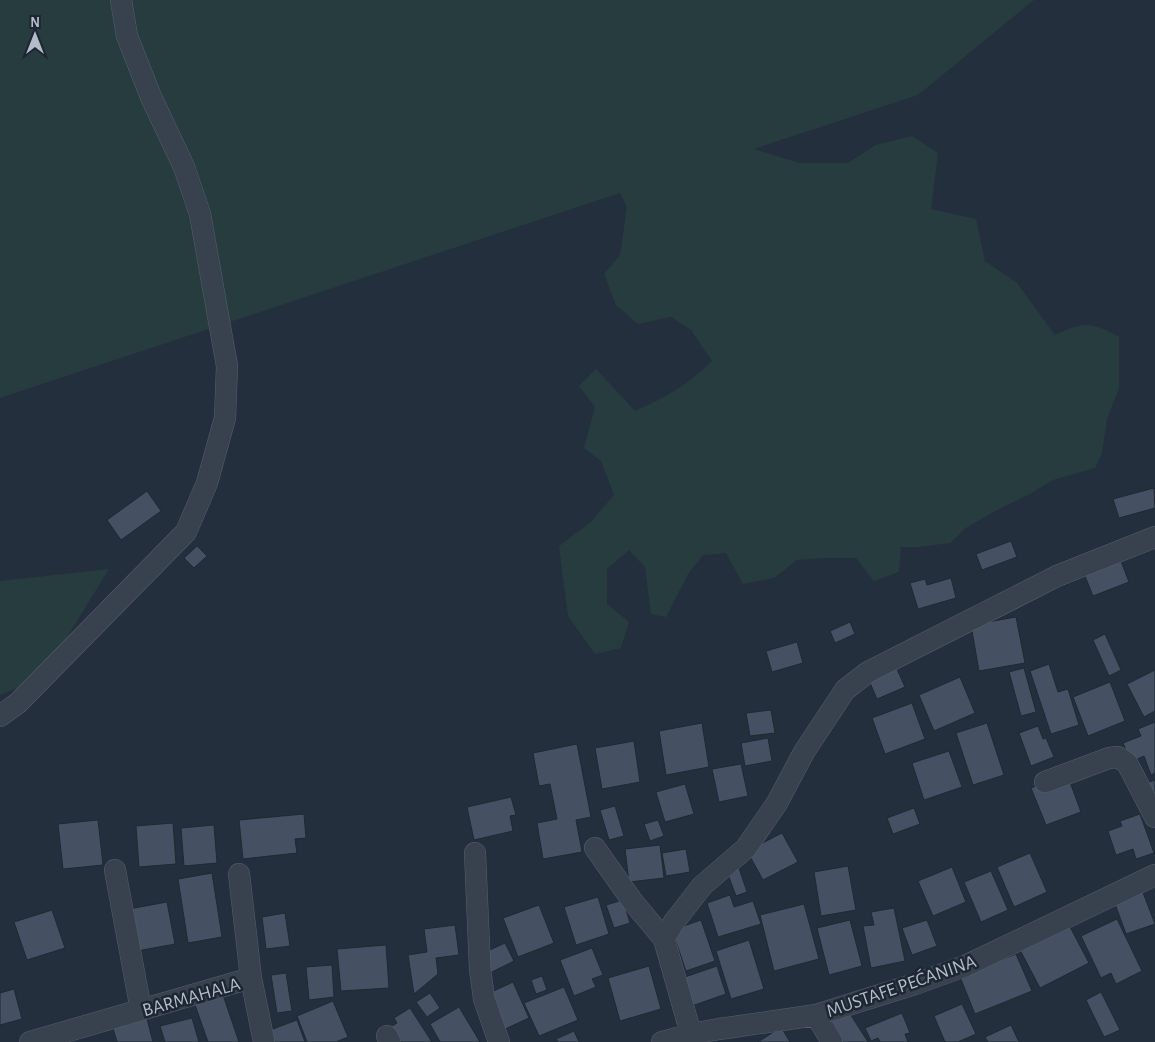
<svg xmlns="http://www.w3.org/2000/svg" width="1155" height="1042" font-family="'Alegreya Sans',sans-serif">
<style>
.green{fill:#263c3f}
.building{fill:#455162;stroke:#1f2835}
.lines{fill:none;stroke-linecap:round;stroke-linejoin:round}
.street-casing{stroke:#565f6c;stroke-width:22}
.street{stroke:#38414e;stroke-width:21}
.labels{text-anchor:middle;stroke-width:5;stroke-linejoin:round;paint-order:stroke}
.street-label{font-size:19px;fill:#b4bcc9;stroke:#1d2633}
</style>
<rect width="100%" height="100%" fill="#242f3e"/>
<path class="green" d="M0,0H1034L918,95L754,149L800,163H848L876,145L912,136L938,153L931,209L976,219L985,261L1017,283L1055,335C1084,322 1090,321 1119,337V388L1107,419L1102,453L1095,468L1053,480L1030,494L997,510L966,528L950,543L918,547H901L899,572L874,581L856,558H825L797,560L774,578L743,584L726,553L703,555L688,574L666,617L651,614L645,567L629,550L607,569V604L629,622L621,648L595,654L568,616L559,546L591,522L614,495L601,461L584,448L595,407L579,386L596,369L635,411C666,397 688,385 712,361L691,330L671,317L638,324L616,305L604,274L620,255L627,207L620,193L0,398Z
M109,569L42,678L0,695V581Z"/>
<path class="building" d="M1154,488L1155,508L1119,518L1113,499Z
M147,491L161,511L121,540L107,520Z
M1011,541L1017,557L982,570L976,554Z
M197,546L207,556L194,568L184,558Z
M1119,556L1129,582L1093,596L1083,571Z
M951,578L956,598L918,609L910,583L925,579L927,585Z
M1016,617L1025,663L979,671L971,625Z
M850,622L855,634L835,643L830,631Z
M1105,634L1121,670L1109,676L1093,640Z
M797,642L803,663L772,672L766,651Z
M1049,664L1058,692L1068,689L1079,725L1051,734L1030,671Z
M896,667L905,687L877,699L868,678Z
M1024,668L1036,712L1021,716L1009,672Z
M1155,670V711L1144,717L1127,684Z
M960,677L975,713L934,731L919,695Z
M1110,682L1125,721L1088,736L1073,697Z
M912,703L925,739L885,754L872,718Z
M771,710L775,733L750,736L746,713Z
M1155,722V773L1151,775L1144,756L1131,762L1123,743L1141,736L1138,729Z
M702,723L709,767L666,775L659,731Z
M987,723L1004,775L973,785L956,733Z
M1038,726L1043,739L1046,738L1054,757L1031,766L1019,733Z
M768,738L772,761L745,766L741,743Z
M634,741L640,782L602,789L595,748Z
M577,744L591,817L576,820L582,852L543,859L537,823L557,819L550,784L539,786L533,753Z
M949,751L962,787L924,800L912,763Z
M741,764L748,796L719,802L712,769Z
M1067,774L1081,812L1046,825L1031,788Z
M1155,780V802L1149,782Z
M685,784L694,814L665,822L656,792Z
M511,797L516,815L510,816L513,831L474,840L467,807Z
M615,806L624,836L609,840L600,810Z
M914,808L920,824L893,834L887,818Z
M304,814L306,838L295,839L297,853L243,859L239,820Z
M1140,814L1154,853L1136,859L1133,849L1116,855L1108,831L1122,826L1120,821Z
M98,820L103,865L63,869L58,824Z
M658,820L664,836L650,841L644,824Z
M173,823L176,864L139,867L136,826Z
M214,825L217,863L184,866L181,828Z
M782,833L798,862L763,880L747,851Z
M660,845L664,878L629,882L625,849Z
M686,849L690,872L666,876L662,853Z
M1030,853L1047,892L1014,907L997,867Z
M848,866L856,910L821,916L814,872Z
M952,867L966,902L933,916L918,881Z
M739,868L747,892L736,896L727,872Z
M991,871L1008,910L981,922L964,882Z
M212,873L222,937L188,943L178,879Z
M1142,890L1155,924L1126,934L1114,901Z
M730,895L734,907L753,901L761,924L718,937L707,903Z
M598,897L609,934L576,945L564,907Z
M623,900L630,923L614,928L606,905Z
M167,902L175,944L137,951L129,909Z
M804,904L819,959L774,971L760,915Z
M539,905L554,943L518,957L503,918Z
M894,908L905,961L871,968L863,926L874,925L871,912Z
M52,910L65,948L27,960L14,922Z
M285,913L290,946L266,949L262,917Z
M1117,919L1142,971L1116,984L1111,973L1101,978L1081,936Z
M701,920L715,961L686,971L672,930Z
M850,920L862,966L829,975L817,928Z
M927,920L937,946L912,955L902,928Z
M1068,923L1089,963L1040,988L1019,948Z
M455,925L459,955L436,958L438,974L414,994L408,955L427,952L424,929Z
M749,940L764,989L731,999L716,951Z
M505,943L514,961L490,973L481,954Z
M386,945L389,988L341,991L337,949Z
M592,948L603,975L592,979L596,987L574,996L560,960Z
M1016,954L1032,991L975,1014L960,977Z
M332,965L334,997L309,1000L306,967Z
M649,966L661,1009L620,1021L608,978Z
M717,966L726,994L689,1007L679,979Z
M286,973L292,1011L277,1013L271,975Z
M542,976L547,990L536,994L531,980Z
M513,982L529,1018L501,1031L485,995Z
M564,987L578,1020L539,1036L524,1003Z
M14,989L22,1019L0,1025V993Z
M1101,992L1120,1030L1104,1037L1086,1000Z
M430,993L440,1008L427,1017L416,1002Z
M223,995L239,1042H208L195,1005Z
M333,1001L348,1037L336,1042H307L297,1016Z
M962,1004L976,1034L958,1042H945L934,1016Z
M459,1007L480,1042H440L430,1024Z
M410,1008L432,1042H394L386,1030L397,1023L394,1018Z
M847,1009L868,1042H835L824,1025Z
M902,1013L910,1033L905,1034L908,1042H880L878,1038L871,1041L865,1028Z
M146,1015L153,1042H117L112,1025Z
M192,1018L199,1042H165L160,1026Z
M297,1020L305,1042H266L262,1033Z
M1011,1025L1019,1042H988L985,1037Z
M781,1027L790,1042H758Z
M574,1031L579,1042H558L556,1039Z"/>
<g class="lines">
<defs>
<path id="street" d="M0,716L18,703L186,532L207,483L225,418L227,366L200,214L184,167L151,97L127,36L121,0
M1045,782L1109,758L1118,757L1127,763L1155,817
M595,848L633,902L664,939
M475,853L480,969L484,999L499,1042
M115,870L141,1010
M251,978L264,1042
M816,1015L832,1042
M691,1034L664,939L674,922L702,886L746,848L777,803L804,752L845,690L868,672L1057,576L1155,537
M387,1036L390,1042
M30,1042L251,978L239,874
M662,1042L691,1034L719,1029L816,1015L915,984L965,966L1155,875"/>
</defs>
<use href="#street" class="street-casing"/>
<use href="#street" class="street"/>
</g>
<g class="labels">
<g class="street-label">
<text transform="translate(901 985) rotate(-19)" y="7">MUSTAFE PEĆANINA</text>
<text transform="translate(191 996) rotate(-16)" y="7">BARMAHALA</text>
</g>
</g>
<g transform="translate(35 35)" stroke="#1d2633" stroke-width="4" paint-order="stroke">
<path d="M0-4L9 19L0 12L-9 19Z" fill="#b4bcc9"/>
<text y="-8" font-size="14" font-weight="bold" text-anchor="middle" fill="#b4bcc9">N</text>
</g>
</svg>
